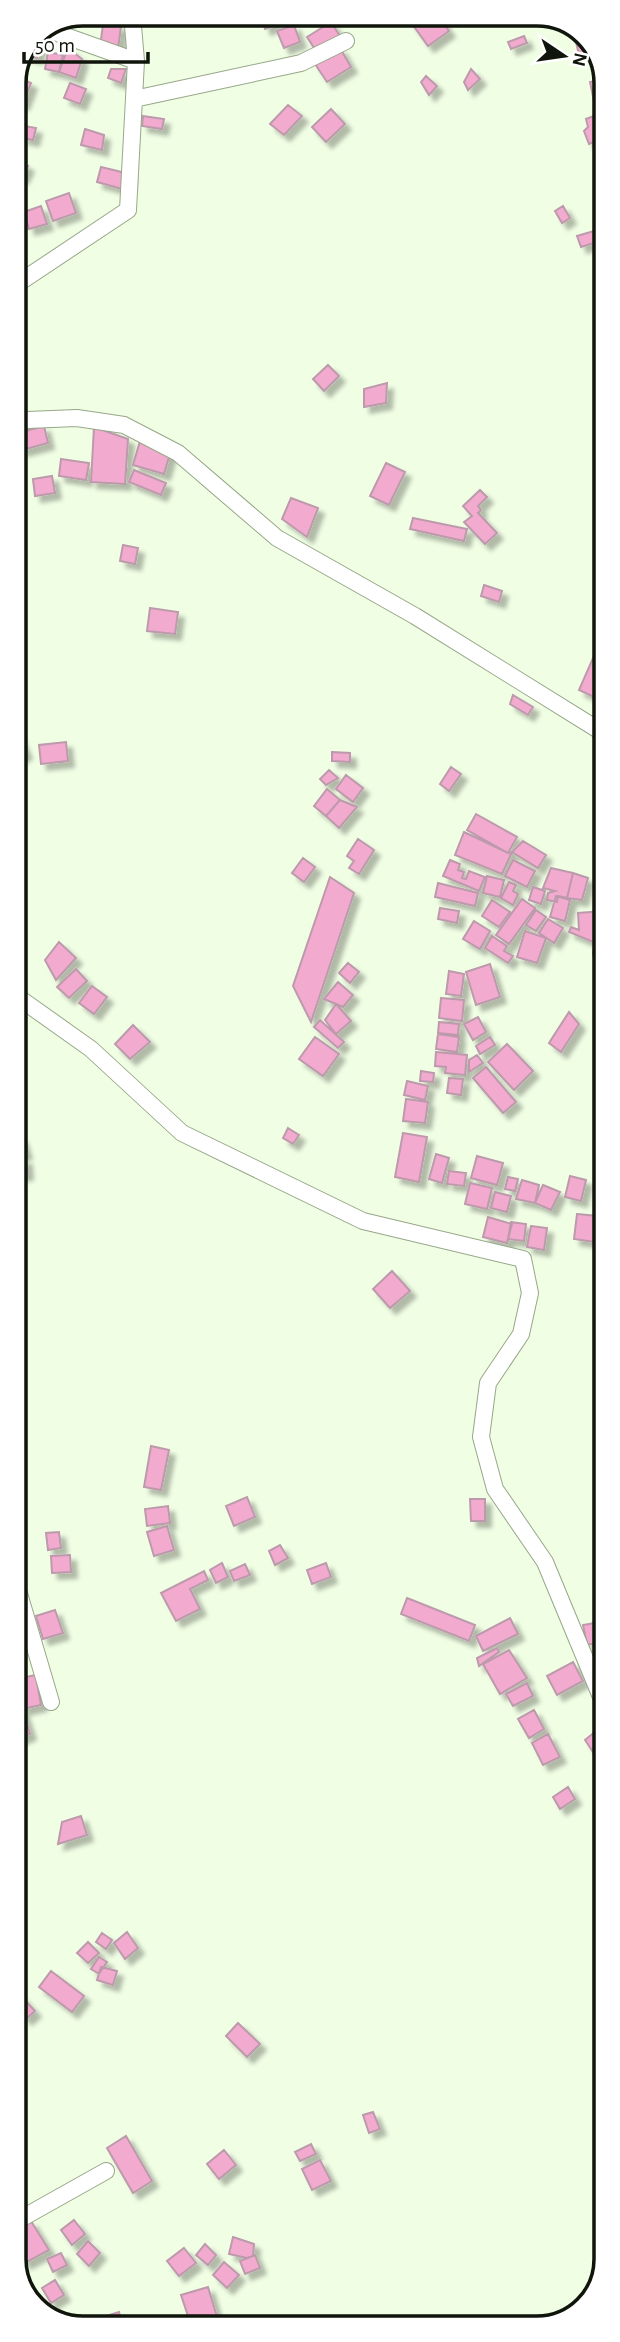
<svg xmlns="http://www.w3.org/2000/svg" width="620" height="2342" font-family="'Alegreya Sans',sans-serif">
<style>
.building{fill:#f2abcf;stroke:#bc9aab;stroke-width:2;filter:url(#shadow)}
.lines{fill:none;stroke-linecap:round;stroke-linejoin:round}
.minor-casing{stroke:#97a789;stroke-width:18}
.minor{stroke:#fff;stroke-width:16}
.rim{fill:none;stroke:#0f150a;stroke-width:3.5}
</style>
<defs>
<filter id="shadow"><feDropShadow dx="6" dy="6" stdDeviation="2" flood-color="#0004"/></filter>
</defs>
<rect width="100%" height="100%" fill="#f0fee4"/>
<path class="building" d="M272,14L276,25L265,29L261,16Z
M405,14H437L449,31L428,46Z
M104,18L114,19L113,25L121,26L118,49L100,46Z
M331,22L340,36L316,51L307,37Z
M294,25L300,42L284,48L277,31Z
M583,31L594,52L579,55L574,33Z
M524,36L527,43L511,49L508,42Z
M32,41L41,43L37,58L26,55Z
M68,48L82,59L76,78L59,72Z
M340,48L351,67L327,82L313,61Z
M48,52L63,55L59,72L45,69Z
M111,69H126L121,83L108,78Z
M471,69L480,79L468,90L464,82Z
M426,76L437,86L429,95L421,82Z
M17,77L31,83L23,104L14,101Z
M605,79V109L596,111L590,82Z
M70,83L86,89L80,104L64,98Z
M288,105L302,116L284,135L270,124Z
M331,109L345,124L326,142L312,127Z
M605,112V138L589,144L584,131L588,127L586,119Z
M143,116L164,119L162,129L142,126Z
M24,126L36,128L33,140L22,138Z
M85,129L104,135L102,150L81,145Z
M605,141V178L603,179L597,163L604,157L598,144Z
M14,158L28,166L22,178L14,174Z
M101,167L130,174L126,190L97,182Z
M69,193L76,213L53,221L46,201Z
M41,206L47,224L29,229L24,212Z
M563,206L570,218L562,223L555,211Z
M594,231L597,242L581,247L577,236Z
M328,365L339,376L324,391L313,379Z
M387,383L386,403L364,407V389Z
M44,426L48,443L22,450L18,433Z
M94,427L128,439L125,484L91,482Z
M140,441L171,450L164,474L133,465Z
M61,459L89,463L86,480L59,476Z
M386,463L405,472L389,505L370,496Z
M134,470L166,483L161,495L129,482Z
M52,476L55,493L35,496L33,479Z
M480,490L487,497L478,506L481,510L478,513L497,533L485,544L464,522L472,516L463,506Z
M291,498L318,508L307,537L282,519Z
M413,518L467,529L464,541L410,529Z
M123,545L138,548L135,564L120,561Z
M484,585L502,591L499,602L481,596Z
M150,608L178,612L175,634L147,631Z
M593,658L605,664V702L579,690Z
M513,695L533,707L528,715L510,704Z
M17,732L26,753L14,760V733Z
M66,742L68,761L41,764L39,745Z
M332,752L350,753V762L332,761Z
M451,767L461,774L449,791L440,784Z
M329,770L338,778L326,785L320,779Z
M346,775L363,788L353,802L336,789Z
M327,789L340,800L326,816L314,806Z
M340,800L357,807L339,828L326,816Z
M476,814L517,837L508,853L467,830Z
M464,832L508,853L512,852L502,874L455,855Z
M358,839L374,850L359,874L349,868L354,861L347,856Z
M523,841L546,855L538,868L512,852Z
M303,858L315,867L304,882L292,873Z
M450,860L460,864L458,870L464,872L462,878L466,879L469,871L485,877L479,891L443,876Z
M513,860L535,871L527,887L505,876Z
M551,868L573,873L567,898L558,896L557,902L547,900L548,893L555,891L543,888Z
M573,873L588,878L582,900L567,898Z
M487,876L504,880L500,897L483,893Z
M330,877L354,893L311,1022L293,986Z
M509,882L516,885L513,891L518,894L513,905L501,898Z
M438,883L478,893L475,906L435,897Z
M533,887L545,891L541,904L529,900Z
M556,896L570,900L565,921L550,917Z
M522,899L535,908L509,944L496,935Z
M492,900L510,912L499,927L482,916Z
M440,908L459,911L457,923L438,919Z
M536,910L546,917L536,931L526,925Z
M603,911L604,931L598,944L569,932L571,927L579,930L578,913Z
M548,919L563,928L554,943L539,933Z
M474,921L490,931L480,949L463,939Z
M525,931L546,938L537,963L517,957Z
M492,936L507,946L504,951L513,956L508,963L485,948Z
M59,942L76,958L56,980L45,960Z
M348,963L359,972L350,983L339,973Z
M490,964L500,997L476,1005L466,972Z
M76,969L87,981L69,998L57,987Z
M449,971L464,974L461,996L446,994Z
M338,982L353,995L343,1007L324,999Z
M92,986L107,997L94,1014L79,1003Z
M441,998L464,1000L462,1021L439,1018Z
M336,1004L351,1021L336,1034L325,1020Z
M569,1012L579,1024L561,1052L549,1043Z
M478,1017L486,1032L473,1040L464,1024Z
M320,1020L344,1042L338,1048L314,1027Z
M439,1022L459,1024L458,1035L438,1033Z
M133,1025L150,1042L130,1059L115,1044Z
M438,1034L459,1037L457,1052L436,1049Z
M315,1037L339,1054L323,1076L299,1059Z
M490,1037L495,1045L480,1054L476,1046Z
M507,1044L533,1071L514,1090L488,1062Z
M436,1052L467,1055L465,1075L445,1073L446,1067L435,1066Z
M477,1055L483,1063L469,1072V1060Z
M486,1067L516,1102L503,1113L473,1078Z
M421,1071L434,1073L433,1082L420,1081Z
M449,1078L463,1079L461,1095L447,1093Z
M407,1081L428,1086L425,1100L404,1095Z
M406,1099L428,1102L425,1123L403,1121Z
M288,1128L299,1135L293,1144L283,1138Z
M403,1133L427,1137L419,1182L395,1177Z
M21,1137L26,1153L15,1156V1138Z
M436,1154L449,1158L442,1183L429,1179Z
M477,1156L503,1163L497,1185L471,1178Z
M15,1159H26L27,1174L16,1175Z
M449,1171L466,1173L464,1186L447,1184Z
M570,1176L586,1180L581,1201L565,1197Z
M508,1177L518,1179L515,1191L505,1189Z
M522,1180L539,1185L535,1203L516,1199Z
M470,1183L492,1188L487,1209L465,1204Z
M543,1185L560,1192L551,1210L535,1203Z
M495,1192L511,1196L507,1212L491,1208Z
M577,1214L598,1216L595,1242L574,1239Z
M488,1217L512,1224L507,1243L483,1237Z
M511,1222L526,1224L524,1241L508,1239Z
M531,1226L547,1228L544,1250L527,1247Z
M392,1271L410,1291L390,1308L373,1289Z
M151,1446L169,1450L161,1490L144,1487Z
M247,1497L255,1517L234,1526L226,1506Z
M470,1499H485V1521H471Z
M168,1506L170,1523L147,1526L145,1509Z
M167,1526L174,1550L154,1556L147,1532Z
M59,1532L61,1548L48,1550L46,1533Z
M280,1545L288,1558L275,1565L269,1551Z
M70,1555L71,1572L52,1573L51,1556Z
M222,1563L228,1577L216,1583L210,1570Z
M326,1563L331,1577L312,1584L307,1570Z
M245,1564L250,1575L234,1581L230,1571Z
M204,1571L208,1580L190,1589L200,1609L176,1621L161,1593Z
M407,1598L475,1625L469,1641L401,1614Z
M55,1610L63,1633L43,1639L36,1616Z
M510,1618L518,1634L483,1651L476,1636Z
M606,1621V1641L587,1645L583,1625Z
M497,1648L499,1652L479,1666L477,1658Z
M509,1650L527,1678L500,1694L483,1664Z
M573,1662L583,1681L557,1695L547,1676Z
M36,1675L41,1705L22,1709L16,1679Z
M527,1683L533,1696L513,1706L506,1694Z
M22,1709L30,1734L15,1740V1711Z
M534,1710L544,1729L529,1738L518,1719Z
M601,1727L606,1734V1746L595,1755L585,1740Z
M548,1734L560,1757L543,1765L532,1743Z
M568,1787L575,1799L560,1809L553,1797Z
M81,1816L87,1835L58,1844L62,1822Z
M127,1932L138,1948L125,1959L114,1943Z
M102,1933L112,1940L106,1949L96,1942Z
M88,1942L99,1953L88,1963L77,1953Z
M99,1957L107,1962L99,1974L91,1969Z
M101,1967L117,1971L113,1985L97,1980Z
M51,1971L84,1996L72,2012L39,1987Z
M21,1996L35,2011L26,2019L19,2011Z
M238,2023L260,2044L247,2057L226,2036Z
M373,2112L380,2129L369,2133L363,2115Z
M126,2136L152,2181L133,2193L107,2148Z
M311,2144L316,2154L300,2161L295,2152Z
M224,2150L236,2165L219,2179L207,2164Z
M320,2160L331,2181L312,2190L302,2169Z
M74,2220L85,2234L72,2245L61,2230Z
M31,2221L49,2250L25,2263L15,2246V2229Z
M233,2237L254,2244L253,2256L247,2258L229,2254Z
M88,2241L100,2253L89,2266L77,2254Z
M205,2244L216,2255L208,2265L196,2255Z
M184,2248L196,2263L179,2276L167,2261Z
M61,2253L67,2265L53,2272L47,2259Z
M255,2255L260,2268L245,2274L240,2261Z
M224,2262L239,2275L227,2288L213,2275Z
M55,2280L64,2295L51,2303L42,2288Z
M208,2287L217,2317L191,2325L181,2295Z
M119,2312L123,2327H103L100,2318Z"/>
<g class="lines">
<defs>
<path id="minor" d="M46,29L136,61
M134,99L301,63L346,41
M14,286L128,210L136,61L132,14
M14,424L27,420L77,418L124,425L178,453L277,538L415,616L605,734
M601,953L605,937
M15,995L91,1049L182,1133L363,1221L523,1259L530,1293L521,1334L488,1383L481,1437L495,1489L545,1562L606,1709
M15,1580L51,1702
M15,2222L106,2171"/>
</defs>
<use href="#minor" class="minor-casing"/>
<use href="#minor" class="minor"/>
</g>
<path d="M0 0H620V2342H0ZM83 26H537A57 57 0 0 1 594 83V2259A57 57 0 0 1 537 2316H83A57 57 0 0 1 26 2259V83A57 57 0 0 1 83 26Z" fill="#fff" fill-rule="evenodd"/>
<path class="rim" d="M83 26H537A57 57 0 0 1 594 83V2259A57 57 0 0 1 537 2316H83A57 57 0 0 1 26 2259V83A57 57 0 0 1 83 26Z"/>
<g transform="translate(564 56) rotate(103)" stroke="#ffffff" stroke-width="5" paint-order="stroke">
<path d="M0-5L12 26L0 18L-12 26Z" fill="#0f150a"/>
<text y="-10" font-size="19" font-weight="bold" text-anchor="middle" fill="#0f150a">N</text>
</g>
<path d="M24 52v10h124v-10" fill="none" stroke="#0f150a" stroke-width="3.5"/>
<text x="35" y="52" font-size="21" fill="#0f150a" stroke="#ffffff" stroke-width="5" paint-order="stroke">50 m</text>
</svg>
